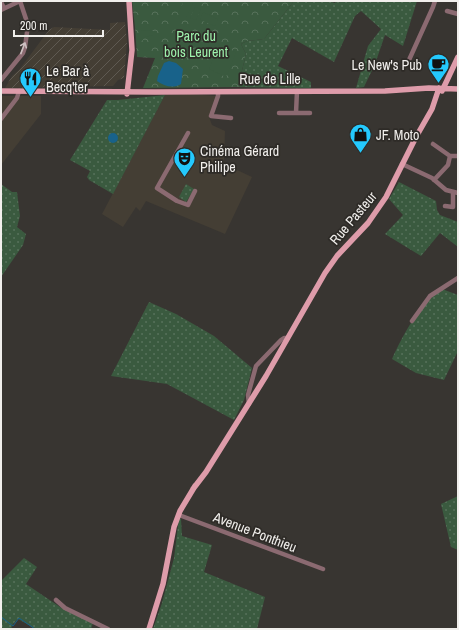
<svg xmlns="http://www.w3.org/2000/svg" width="459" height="630" font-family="'Archivo Narrow',sans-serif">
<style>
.built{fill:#443e34}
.industrial{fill:url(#industrial-furrows)}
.grass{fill:url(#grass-dots)}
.forest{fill:url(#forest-crowns)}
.pitch{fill:#3a5a3f}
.water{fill:#18628a}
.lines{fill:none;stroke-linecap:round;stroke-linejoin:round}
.stream{stroke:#18628a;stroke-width:1}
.minor{stroke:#8b6a71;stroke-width:4.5}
.major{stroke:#de9caa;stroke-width:5.5}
.oneway{stroke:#cdc0c1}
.labels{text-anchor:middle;stroke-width:3.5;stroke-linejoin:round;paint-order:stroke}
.park-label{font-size:14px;fill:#9ef2ad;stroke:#2e2b27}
.poi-label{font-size:14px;fill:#f1efec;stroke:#2e2b27;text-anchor:start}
.street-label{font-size:14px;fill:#f1efec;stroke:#2e2b27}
</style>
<defs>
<pattern id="industrial-furrows" width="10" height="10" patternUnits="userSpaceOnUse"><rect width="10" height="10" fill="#443e34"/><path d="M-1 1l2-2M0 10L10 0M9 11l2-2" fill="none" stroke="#5f5a52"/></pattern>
<pattern id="grass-dots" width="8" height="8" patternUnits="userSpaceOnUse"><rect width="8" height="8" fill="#3a5a3f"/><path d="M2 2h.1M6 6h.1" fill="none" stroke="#57725b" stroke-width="1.8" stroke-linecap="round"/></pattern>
<pattern id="forest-crowns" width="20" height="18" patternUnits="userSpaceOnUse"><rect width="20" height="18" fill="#3a5a3f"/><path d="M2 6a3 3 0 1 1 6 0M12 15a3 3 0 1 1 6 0" fill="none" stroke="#57725b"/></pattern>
</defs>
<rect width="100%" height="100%" fill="#383531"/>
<path class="built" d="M190,94L217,96L209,117L212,125L225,131L224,164L252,177L225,234L146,201L140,211L136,207L123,227L102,214L165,95Z
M1,96H41V114L1,165Z"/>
<path class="industrial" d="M125,22L127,42L124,78L118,80L113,86L5,88L12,76L19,70L49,30L54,27L110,30V23Z"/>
<path class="grass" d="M294,1H329L335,3L336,1H417L403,46L385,35L375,64L364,87L356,88L368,46L381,29L361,11L355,16L334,62L292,38L278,66L311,82V88L238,87L246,54L241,44L247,41L264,39Z
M165,95L113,194L89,180L87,177L90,171L70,160L107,100H118Z
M399,182L436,201L437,210L440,215L458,222V247L440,233L421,256L385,234L403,215L389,199Z
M1,184L12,192H17L20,216L17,227L26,234L23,245L1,277Z
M186,184L194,189L186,202L179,197Z
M442,289L458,295V351L444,380L416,373L392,359C404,333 418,306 442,289Z
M149,302L176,314L214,336L252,368L244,400L234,420L167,384L111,376Z
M458,496V550L451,547L441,504Z
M179,518L181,519L182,536L212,545L204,572L265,597L257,629H153L162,603L174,558Z
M24,558L37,567L26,584L60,607L93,623L91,629H36L18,619L13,624L11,629H1V581Z"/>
<path class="forest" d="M132,1H294L264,39L247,41L241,44L246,54L238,87L143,88L155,58L137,57L135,27Z"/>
<path class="pitch" d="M184,1L193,4L186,17L178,13Z
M195,7L201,9L196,20L190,18Z
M203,12L218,19L215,26L200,20Z
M141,30L153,31V35L145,37L142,41L139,39L141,37Z
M180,34L192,39L190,44L177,40Z
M219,45L236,52L226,77L209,69Z"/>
<path class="water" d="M169,61L176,63L183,69L181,84C173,89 164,86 157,81L158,76L164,63Z
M108 138a5 5 0 1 1 10 0a5 5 0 1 1-10 0Z"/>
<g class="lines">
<path class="stream" d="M1,617L13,626L19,618L35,629"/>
<path class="minor" d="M1,2L4,8
M1,10L20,1
M447,11L458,14
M409,60L433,7L435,1
M1,80L23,53L25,47L28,25L20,1
M218,92V96L211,116L231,118
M279,113H310
M296,113L297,91
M1,119L17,98L19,91
M188,133L157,188L177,201L188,205L195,191
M433,144L450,156H457
M402,164L432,178L446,190L458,193
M434,180L448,165L450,156
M445,206L453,207V193
M412,321L430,296L458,278
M249,404L248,395L256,366L281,340L284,338H288
M179,515L323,569
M56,600L65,608L108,629"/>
<path class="major" d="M1,91L155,92L385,91L429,88L458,89
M442,91L458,57
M127,94L132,50L129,1
M193,489L206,472L266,376L325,273L337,256L368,223L386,197L416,137L432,109L439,88
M149,629L163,584L174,527L180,511L195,486"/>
</g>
<defs><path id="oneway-shaft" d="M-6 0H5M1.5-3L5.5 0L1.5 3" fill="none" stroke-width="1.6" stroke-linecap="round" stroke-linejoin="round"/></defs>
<use class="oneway" href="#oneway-shaft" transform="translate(23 48) rotate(-69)"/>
<defs>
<symbol id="cafe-pin" viewBox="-11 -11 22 30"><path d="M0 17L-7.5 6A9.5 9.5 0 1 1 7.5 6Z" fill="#24c9fe" stroke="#2e2b27"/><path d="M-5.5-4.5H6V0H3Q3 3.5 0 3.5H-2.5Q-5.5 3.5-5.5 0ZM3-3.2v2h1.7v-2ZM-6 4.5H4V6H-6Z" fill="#111"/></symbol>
<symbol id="restaurant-pin" viewBox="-11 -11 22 30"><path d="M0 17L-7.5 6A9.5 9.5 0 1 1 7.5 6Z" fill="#24c9fe" stroke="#2e2b27"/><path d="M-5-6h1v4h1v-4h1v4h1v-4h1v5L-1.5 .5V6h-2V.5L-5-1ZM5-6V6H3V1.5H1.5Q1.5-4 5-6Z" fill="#111"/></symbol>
<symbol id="shop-pin" viewBox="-11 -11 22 30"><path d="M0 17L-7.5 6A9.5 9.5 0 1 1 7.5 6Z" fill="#24c9fe" stroke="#2e2b27"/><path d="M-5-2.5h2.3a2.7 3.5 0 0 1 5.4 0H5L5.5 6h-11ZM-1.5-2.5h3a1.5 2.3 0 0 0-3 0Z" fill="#111"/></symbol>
<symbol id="theatre-pin" viewBox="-11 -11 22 30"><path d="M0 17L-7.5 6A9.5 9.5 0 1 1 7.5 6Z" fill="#24c9fe" stroke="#2e2b27"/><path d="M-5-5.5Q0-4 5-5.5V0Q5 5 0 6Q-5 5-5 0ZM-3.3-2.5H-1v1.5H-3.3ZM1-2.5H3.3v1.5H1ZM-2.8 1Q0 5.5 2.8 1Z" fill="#111"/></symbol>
</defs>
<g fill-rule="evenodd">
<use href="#cafe-pin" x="426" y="52" width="25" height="34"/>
<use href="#restaurant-pin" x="18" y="66" width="25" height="34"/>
<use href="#shop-pin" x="348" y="122" width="25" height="34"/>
<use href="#theatre-pin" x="172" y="146" width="25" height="34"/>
</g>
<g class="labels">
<g class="park-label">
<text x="196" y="41">Parc du<tspan x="196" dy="16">bois Leurent</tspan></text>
</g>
<g class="poi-label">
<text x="422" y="70" text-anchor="end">Le New's Pub</text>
<text x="46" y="76">Le Bar à<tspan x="46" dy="16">Becq'ter</tspan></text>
<text x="376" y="140">JF. Moto</text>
<text x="200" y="156">Cinéma Gérard<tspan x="200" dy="16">Philipe</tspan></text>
</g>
<g class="street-label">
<text x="270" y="84">Rue de Lille</text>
<text transform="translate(353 218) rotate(-50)" y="5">Rue Pasteur</text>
<text transform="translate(255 532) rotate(21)" y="5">Avenue Ponthieu</text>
</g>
</g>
<rect width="459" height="630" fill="none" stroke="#f1efec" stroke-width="4"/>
<path d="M14 30v6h89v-6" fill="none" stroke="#f1efec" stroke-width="2"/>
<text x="20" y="30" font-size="12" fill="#f1efec" stroke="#2e2b27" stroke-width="3" paint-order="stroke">200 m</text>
</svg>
